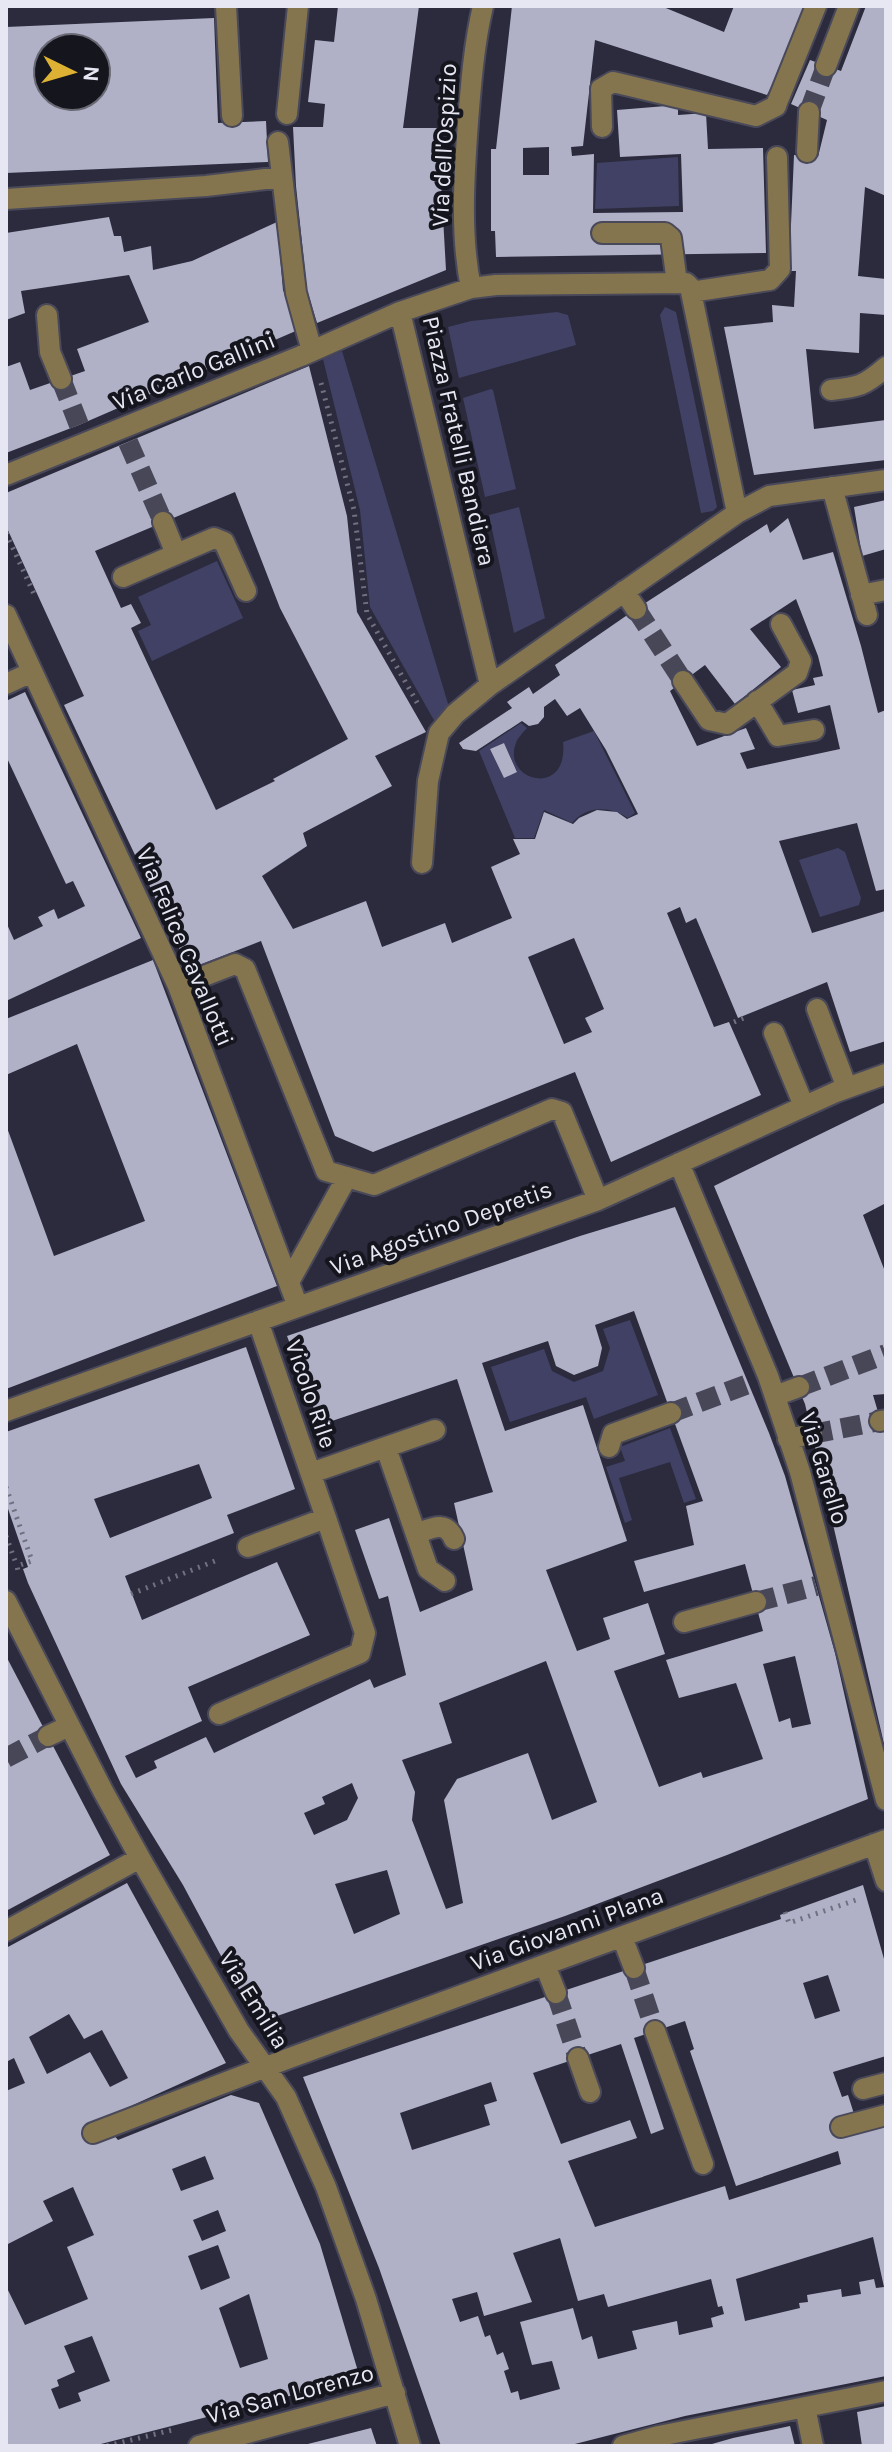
<svg xmlns="http://www.w3.org/2000/svg" width="892" height="2452" font-family="Karla,sans-serif">
<style>
.green{fill:#414165;fill-rule:evenodd}
.building{fill:#b0b1c7;fill-rule:evenodd}
.lines{fill:none;stroke-linecap:round;stroke-linejoin:round}
.minor-tunnel{stroke:#474758;stroke-width:20;stroke-dasharray:20 10;stroke-linecap:butt}
.minor-casing{stroke:#49495a;stroke-width:24}
.path{stroke:#707080;stroke-width:5;stroke-dasharray:2 6;stroke-linecap:butt}
.minor{stroke:#85754e;stroke-width:20}
.labels{text-anchor:middle;stroke-width:8;stroke-linejoin:round;paint-order:stroke}
.street-label{font-size:24px;fill:#e6e7f3;stroke:#14151d}
</style>
<rect width="100%" height="100%" fill="#2b2b3d"/>
<path class="green" d="M678,157L679,206L595,209L597,163Z
M665,307L676,312L717,507L713,511L701,513L660,315Z
M557,312L568,315L576,345L459,378L448,327L471,321Z
M342,351L449,707L435,722L370,607L360,510L323,359Z
M491,389L493,390L516,489L485,497L463,398Z
M519,507L545,618L514,633L489,515Z
M217,561L243,618L152,661L138,631L151,625L138,597Z
M521,723L527,728C523,733 518,737 516,743C501,781 569,799 563,742L594,731L635,813L628,818C610,806 587,805 572,823L544,810L534,838H515L479,751ZM504,743L517,771L504,778L490,749Z
M838,848L845,852L861,898L859,905L820,917L799,860Z
M630,1320L658,1395L594,1419L586,1397L510,1422L491,1367L544,1349L552,1371L574,1382L603,1371L610,1348L603,1329Z
M670,1428L696,1499L684,1503L670,1462L619,1478L632,1520L625,1523L606,1467L625,1461L620,1447Z"/>
<path class="building" d="M338,6H419L403,128H438L446,270L317,323L307,290L296,186L293,127H323L325,104L308,102L315,40L334,42Z
M512,6H661L724,32L734,6H806L787,56L767,95L595,40L583,146L571,147L572,156L594,154L593,213L683,212L681,154L620,157L617,110L678,105V115L706,113L708,149L763,148L766,253L496,257L495,231H491V149H496ZM549,147V175H523V148Z
M866,6H886V196L865,187L858,276L886,279V315L860,313L859,353L806,349L814,429L886,420V460L754,475L724,327L773,322L772,305L794,307L796,271H789L794,155L818,157L827,120L791,104L810,60L841,71Z
M214,18L218,123L266,121L268,162L6,173V27ZM48,48H96V96H48Z
M109,217L114,236H121L124,252L151,246L153,270L192,261L277,222L283,290L298,330L79,425L6,453V367L20,362L30,390L85,371L77,349L149,322L129,275L21,291L25,313L6,320V233Z
M309,366L347,516L357,612L426,732L375,756L392,786L303,833L307,846L262,876L293,929L366,901L382,947L445,923L452,943L512,918L491,867L520,854L513,839H535L544,812L573,824L579,818L597,810L617,812L627,819L638,814L606,750L580,708L567,716L555,699L544,707V717L538,724L529,726L522,721L476,751L463,749L459,743L512,708L507,702L529,687L533,694L560,675L555,665L636,609L767,524L770,533L788,518L803,560L833,552L861,646L878,713L886,710V889L876,891L857,823L779,841L812,933L885,911L886,1041L850,1052L827,982L738,1018L696,918L686,923L680,907L667,913L714,1027L729,1022L761,1095L611,1162L575,1072L373,1152L335,1136L261,941L189,969L64,705L84,696L6,526V493ZM235,492L280,608L348,739L273,779L275,781L216,810L131,628L141,623L131,604L121,608L95,551ZM796,599L818,656L823,676L813,678L815,685L792,690L798,713L830,705L840,749L747,769L740,753L755,749L746,728L697,746L670,691L705,665L735,704L781,667L750,629ZM574,938L604,1009L585,1018L592,1032L564,1044L528,957Z
M886,500V549L862,556L854,507Z
M25,692L141,938L6,1001V922L14,940L43,926L38,917L54,909L58,919L85,906L73,881L66,884L6,756V701Z
M504,743L517,772L504,778L490,749Z
M153,960L277,1286L6,1389V1125L54,1256L145,1221L77,1044L6,1075V1019Z
M886,1102V1203L863,1215L886,1274V1394L873,1395L886,1439L885,1748L805,1404L714,1186Z
M675,1207L769,1433L785,1476L835,1653L868,1799L727,1855L565,1916L257,2023L183,1885L121,1784L28,1583L23,1569L28,1567L6,1503V1432L246,1347L295,1489L227,1515L234,1533L125,1576L142,1620L277,1562L310,1635L188,1687L202,1721L125,1756L136,1778L157,1768L154,1761L206,1737L214,1753L370,1679L374,1688L406,1675L388,1596L379,1599L355,1530L389,1518L420,1612L473,1590L454,1503L493,1492L457,1379L320,1425L287,1336L580,1236ZM634,1311L703,1501L686,1506L694,1545L634,1561L644,1592L745,1564L763,1631L666,1660L679,1698L736,1683L763,1759L703,1778L701,1772L659,1787L614,1671L665,1654L648,1603L603,1618L610,1639L577,1651L546,1570L627,1541L583,1405L505,1431L482,1363L548,1341L556,1366L574,1375L598,1366L602,1348L595,1325ZM199,1464L212,1498L110,1538L94,1499ZM795,1656L811,1724L792,1728L790,1718L779,1722L763,1664ZM546,1661L597,1802L552,1820L528,1753L457,1779L444,1800L463,1903L446,1909L412,1820L415,1792L402,1760L452,1743L439,1703ZM352,1783L358,1798L347,1820L314,1835L304,1813L325,1804L322,1797ZM387,1870L400,1914L354,1934L335,1884Z
M6,1656L110,1855L6,1911Z
M127,1883L226,2063L82,2128L89,2144L112,2133L118,2140L231,2095L259,2103L320,2244L360,2378L93,2446H6V2286L25,2325L88,2299L67,2247L94,2235L73,2187L43,2201L53,2221L6,2245V2091L25,2083L14,2058L6,2062V1948ZM69,2014L84,2039L102,2030L128,2078L110,2087L90,2052L47,2074L29,2037ZM205,2156L214,2179L181,2191L172,2169ZM218,2210L226,2231L202,2241L193,2220ZM218,2245L230,2278L201,2290L188,2256ZM249,2294L268,2359L240,2368L219,2308ZM92,2336L110,2381L78,2393L81,2401L59,2409L51,2389L59,2386L57,2380L75,2372L64,2346Z
M863,1885L886,1966V2056L833,2072L842,2097L848,2095L855,2117L829,2125L833,2136L886,2121V2376L685,2416L567,2446H441L379,2268L303,2077L781,1919L780,1915ZM828,1975L840,2011L815,2019L803,1983ZM685,2021L694,2049L690,2051L692,2057L736,2186L838,2151L841,2164L729,2200L725,2186L595,2227L568,2161L637,2138L630,2120L561,2144L533,2073L621,2044L651,2134L664,2129L634,2038ZM491,2082L497,2101L484,2105L490,2125L412,2150L400,2113ZM873,2237L884,2287L876,2288L874,2279L859,2282L861,2294L842,2297L841,2289L807,2295L808,2302L799,2303L800,2308L745,2321L736,2279ZM560,2238L578,2301L604,2294L608,2307L711,2279L718,2307L722,2306L724,2314L711,2318L713,2327L679,2335L677,2321L632,2331L637,2349L598,2359L592,2336L582,2340L573,2308L520,2322L532,2365L552,2361L560,2389L520,2400L518,2391L511,2393L504,2371L509,2369L503,2352L497,2355L490,2335L485,2337L478,2316L460,2322L452,2299L477,2292L484,2316L532,2302L513,2253Z
M886,2406V2446H862L857,2412Z
M790,2426L795,2446H705L733,2438Z
M371,2428L377,2446H304V2445Z"/>
<g class="lines">
<path class="minor-tunnel" d="M809,112L826,66
M61,379L79,425
M128,442L163,522
M636,609L683,681
M799,1387L886,1354
M671,1413L748,1384
M812,1434L880,1421
M756,1602L816,1586
M6,1758L48,1736
M634,1968L655,2031
M556,1993L578,2058"/>
<defs>
<path id="minor" d="M226,6L232,116
M826,66L849,6
M779,98L816,6
M287,114L298,6
M602,127L601,89L613,82L756,116L776,106L778,100
M278,142L296,293L312,351
M807,152L809,112
M6,199L206,186L282,177
M602,233H665L671,238L677,283
M686,283L690,287L737,513L490,685L400,312L471,288L496,285Z
M471,288C460,234 464,177 468,122C471,83 474,44 483,6
M691,292L770,280L780,269L777,157
M47,315L50,352L61,379
M831,390C859,387 864,386 886,367
M6,475L301,356L400,312
M832,487L867,615
M737,513L769,496L886,480
M163,522L176,554
M123,577L214,538L224,542L246,591
M624,591L636,609
M861,595L886,590
M6,615L178,986L298,1307
M683,681L709,720L727,724L797,673L801,661L781,624
M6,684L32,672
M757,701L778,736L814,730
M422,863L428,781L439,733L455,714L490,685
M178,986L235,964L245,969L326,1171L374,1185L552,1109L562,1112L598,1200
M817,1009L847,1088
M774,1033L804,1106
M679,1163L768,1376L800,1472L886,1800
M289,1282L347,1177
M775,1396L799,1387
M6,1411L598,1200L836,1092L886,1074
M880,1421L886,1420
M788,1439L812,1434
M609,1447L613,1434L671,1413
M386,1448L428,1569L445,1581
M311,1473L435,1430
M416,1534C432,1528 446,1520 454,1539
M248,1547L326,1518L258,1321
M6,1601L103,1791L140,1858L239,2031L286,2097L326,2187L366,2299L410,2446
M684,1622L756,1602
M219,1714L360,1653L365,1633L326,1518
M48,1736L69,1726
M874,1844L886,1881
M6,1931L140,1858
M622,1937L634,1968
M545,1965L556,1993
M655,2031L703,2164
M578,2058L590,2092
M863,2089L886,2083
M841,2127L886,2115
M93,2133L287,2059L886,1840
M805,2407L813,2446
M199,2446L395,2393
M623,2446L659,2436L886,2391"/>
</defs>
<use href="#minor" class="minor-casing"/>
<path class="path" d="M321,383L354,510L367,614L419,706
M6,533L34,594
M734,1022L746,1017
M6,1487L32,1561L17,1566L18,1571
M6,1536L17,1566
M131,1594L220,1559
M785,1912L789,1923L859,1899
M107,2446L172,2430"/>
<use href="#minor" class="minor"/>
</g>
<g class="labels">
<g class="street-label">
<text transform="translate(444 145) rotate(-87)" y="8">Via dell'Ospizio</text>
<text transform="translate(194 371) rotate(-22)" y="8">Via Carlo Gallini</text>
<text transform="translate(459 441) rotate(77)" y="8">Piazza Fratelli Bandiera</text>
<text transform="translate(185 947) rotate(67)" y="8">Via Felice Cavallotti</text>
<text transform="translate(441 1228) rotate(-20)" y="8">Via Agostino Depretis</text>
<text transform="translate(311 1394) rotate(71)" y="8">Vicolo Rile</text>
<text transform="translate(824 1468) rotate(73)" y="8">Via Garello</text>
<text transform="translate(567 1929) rotate(-20)" y="8">Via Giovanni Plana</text>
<text transform="translate(254 2000) rotate(58)" y="8">Via Emilia</text>
<text transform="translate(290 2394) rotate(-15)" y="8">Via San Lorenzo</text>
</g>
</g>
<rect width="892" height="2452" fill="none" stroke="#e6e7f3" stroke-width="16"/>
<g transform="translate(72 72) rotate(95)"><circle r="38" fill="#14151d" stroke="#686973" stroke-width="2"/>
<path d="M0-6L14 30L0 20L-14 30Z" fill="#ddb133"/>
<text y="-12" font-size="22" font-weight="bold" text-anchor="middle" fill="#e6e7f3">N</text>
</g>
</svg>
